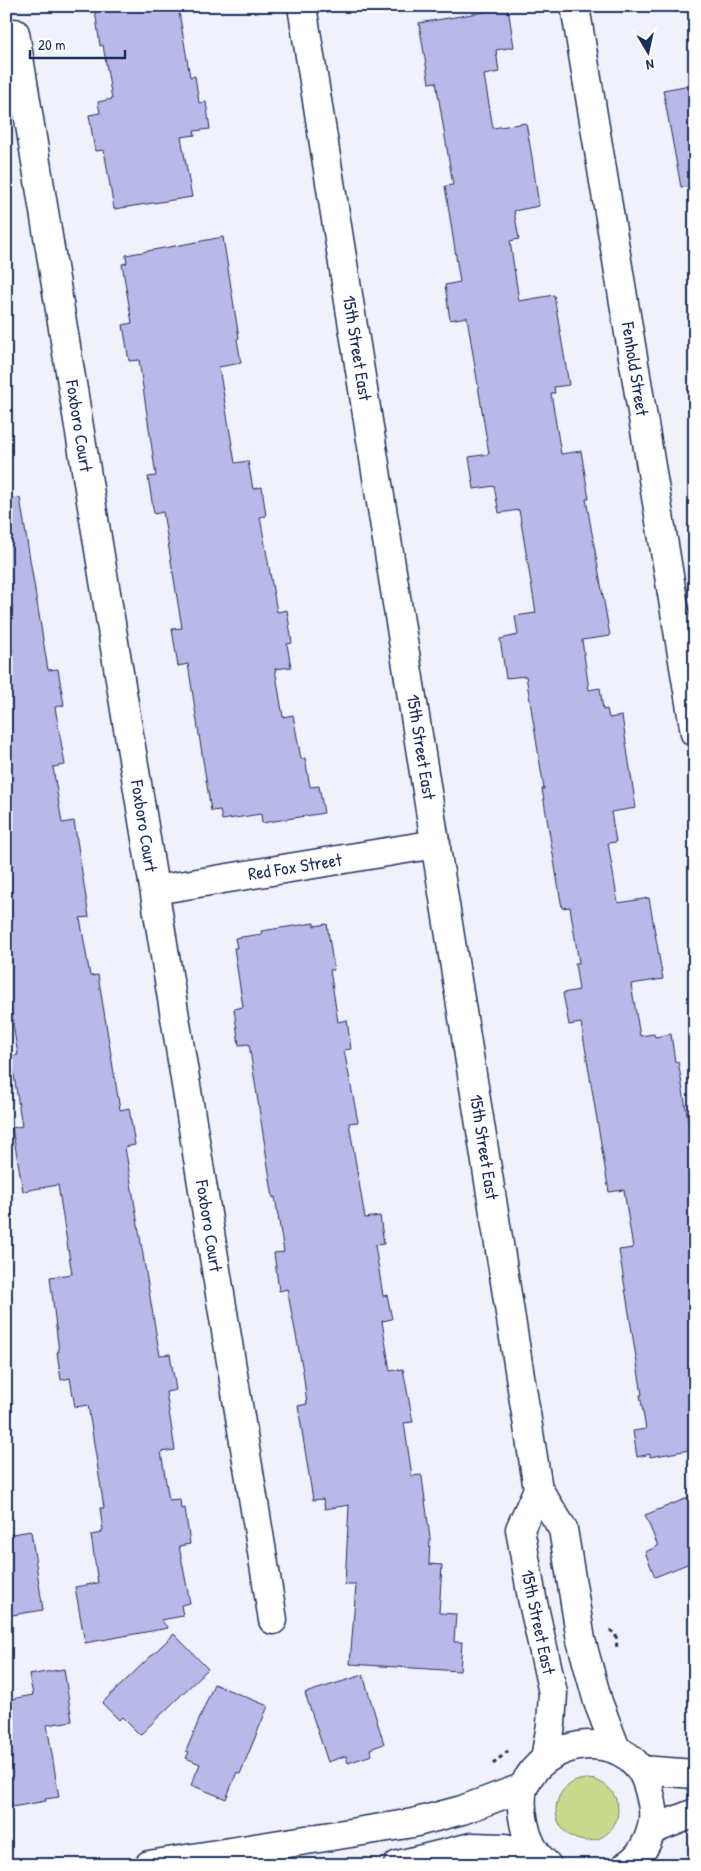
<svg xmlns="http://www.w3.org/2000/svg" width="701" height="1871" font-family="'Patrick Hand',sans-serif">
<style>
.green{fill:#c9d88b;stroke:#728474}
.building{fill:#bab8e9;stroke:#1b2f5e}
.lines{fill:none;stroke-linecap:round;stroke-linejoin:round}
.minor-casing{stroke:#1b2f5e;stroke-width:31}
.major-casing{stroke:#1b2f5e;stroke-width:31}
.path{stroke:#1b2f5e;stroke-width:3;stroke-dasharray:4 4;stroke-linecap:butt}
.minor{stroke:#fff;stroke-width:28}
.major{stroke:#fff;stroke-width:28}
.labels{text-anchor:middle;stroke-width:5;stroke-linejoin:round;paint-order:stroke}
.street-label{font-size:18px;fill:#1b2f5e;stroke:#fff}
</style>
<rect width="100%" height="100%" fill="#f1f1fb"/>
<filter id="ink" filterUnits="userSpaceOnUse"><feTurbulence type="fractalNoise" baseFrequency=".02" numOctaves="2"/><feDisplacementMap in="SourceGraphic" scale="10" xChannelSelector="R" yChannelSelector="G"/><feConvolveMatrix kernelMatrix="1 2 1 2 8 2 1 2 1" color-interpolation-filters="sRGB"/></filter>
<g filter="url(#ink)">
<path class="green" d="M556 1810a31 31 0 1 1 62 0a31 31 0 1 1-62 0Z"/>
<path class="building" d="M120,6H178L190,77L195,76L199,103L206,102L210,129L194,131L195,135L181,137L192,197L114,209L104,150L95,151L89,115L100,113L98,102L112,99L103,45L100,46L95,10Z
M508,8L514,47L496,50L499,72L484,75L493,128L526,123L532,157L539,206L514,211L519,239L510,241L519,301L554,295L569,385L554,387L555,393H551L561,454L581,451L589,499H586L610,636L582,640L589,690L600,688L603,710L607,709L609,718L622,716L636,808L611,812L616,842L608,843L618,903L649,898L663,979L631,984L640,1036L654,1034L655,1037L671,1034L675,1062L678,1061L695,1161V1449L650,1457V1454L637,1457L633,1431L646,1429L640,1395H642L619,1250L633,1248L624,1190L609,1192L581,1023L569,1025L563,993L579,990L575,963H579L570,907L562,908L542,789H544L526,676L506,678L500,639L518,635L515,616L536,613L519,510L499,513L494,486L474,489L469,457L489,454L467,317L450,320L445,285L460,282L445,186L453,185L436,82L429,83L419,23Z
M695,84V186L681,187L663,90Z
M223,237L239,338L237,339L241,363L219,367L235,463L248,461L253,489L262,487L266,516L260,517L277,612L287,610L292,643L287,644L291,667L275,669L283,717L293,715L301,759L305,758L310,787L319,786L324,813L262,823L261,814L222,820L220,810L211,811L188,664L178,666L172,629L182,628L163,512L154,514L148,477L156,476L139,360L129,361L123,325L132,323L122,264L127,263L126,255Z
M20,498L48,670L58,669L64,705L55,707L65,765L53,767L62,823L74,821L89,917L80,918L90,976L98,975L120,1110L129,1108L135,1145L125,1147L158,1345L160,1355L170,1354L176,1390L166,1392L175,1450L161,1452L169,1500L180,1499L181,1509L185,1508L190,1544L179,1546L190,1603L181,1605L183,1616L161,1620L168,1628L85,1643L75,1587L98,1583L91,1535L102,1533L101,1531L103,1530L100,1508H104L88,1405L75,1407L70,1378L61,1380L57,1352H59L50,1277L72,1274L58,1185L23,1191L12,1128L22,1126L11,1056L18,1055L6,981V499Z
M314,923V926L327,924L334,970H330L338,1022L347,1020L351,1049L344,1050L358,1122L349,1123L365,1218L380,1216L384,1244L375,1245L383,1296L387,1295L392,1319L382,1321L390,1371L403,1369L413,1422L404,1423L412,1476L421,1475L422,1477L430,1538L429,1564L442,1565L439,1613L456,1614L454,1642H462L460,1671L350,1664L356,1585H345L349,1505L325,1509L323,1499L313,1500L298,1406L307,1404L303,1371L287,1289L279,1291L274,1253L284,1252L275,1197L273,1198L249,1044L239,1045L234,1009L243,1007L234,948H237L235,938L262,934L261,931Z
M695,1495V1561L655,1577L645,1552L658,1546L645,1515Z
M31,1531L43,1610L6,1616V1535Z
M174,1634L208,1669L140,1735L122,1717L119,1720L102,1703Z
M64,1669L72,1721L47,1725L59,1797L45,1799L46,1801L12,1807L6,1776V1700L33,1695L29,1675Z
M363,1675L384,1744L370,1749L372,1755L348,1763L346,1756L328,1762L305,1693Z
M214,1684L268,1706L240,1774L237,1772L226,1799L191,1785L200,1764L186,1758L189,1752L186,1751Z"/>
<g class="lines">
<defs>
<path id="minor" d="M302,6L538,1489L563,1529L581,1640L598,1702L616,1749
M575,6L695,733
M15,33L273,1620
M155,890L436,844
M538,1489L520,1529L532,1598L553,1693L551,1725L545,1759"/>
<path id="major" d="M641,1770L695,1774
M652,1830L695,1813
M149,1865L413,1823L462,1810L524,1787
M398,1865L471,1847L505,1848L539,1859
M547,1865C534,1854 527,1839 524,1823C522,1812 520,1796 524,1786C543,1742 612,1729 640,1769C648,1780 651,1797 653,1809C655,1829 645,1854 627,1865"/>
</defs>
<use href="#minor" class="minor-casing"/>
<use href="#major" class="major-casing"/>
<path class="path" d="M610,1630L616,1634L617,1651
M493,1764L509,1750"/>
<use href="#minor" class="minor"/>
<use href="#major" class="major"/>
</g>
</g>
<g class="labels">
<g class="street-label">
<text transform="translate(357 348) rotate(81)" y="6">15th Street East</text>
<text transform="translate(635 369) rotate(81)" y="6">Fenhold Street</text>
<text transform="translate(79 426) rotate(81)" y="6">Foxboro Court</text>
<text transform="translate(421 747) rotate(81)" y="6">15th Street East</text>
<text transform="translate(144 826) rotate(81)" y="6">Foxboro Court</text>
<text transform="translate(295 867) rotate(-9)" y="6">Red Fox Street</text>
<text transform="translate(484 1147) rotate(81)" y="6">15th Street East</text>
<text transform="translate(209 1226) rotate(81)" y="6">Foxboro Court</text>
<text transform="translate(538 1622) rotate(78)" y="6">15th Street East</text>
</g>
</g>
<rect width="701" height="1871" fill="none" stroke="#fff" stroke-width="25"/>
<rect x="12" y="12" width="676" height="1846" fill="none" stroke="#1b2f5e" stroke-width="2" filter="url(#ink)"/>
<g transform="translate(648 52) rotate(171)" stroke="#ffffff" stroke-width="4" paint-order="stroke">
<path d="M0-4L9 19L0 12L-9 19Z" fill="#1b2f5e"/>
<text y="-8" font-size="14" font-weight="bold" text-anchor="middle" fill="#1b2f5e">N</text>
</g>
<path d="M30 50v8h95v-8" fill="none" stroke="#1b2f5e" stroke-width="2.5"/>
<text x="38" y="50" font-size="15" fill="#1b2f5e" stroke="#ffffff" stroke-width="4" paint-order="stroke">20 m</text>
</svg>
